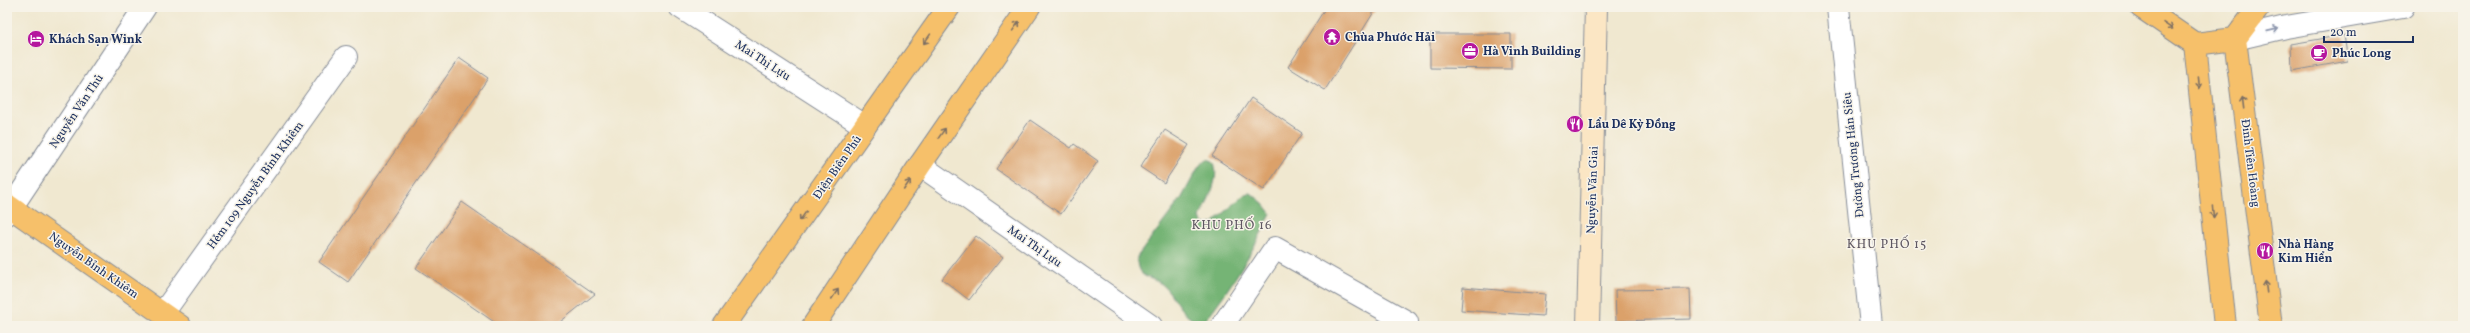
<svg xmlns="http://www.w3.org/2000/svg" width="2470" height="333" font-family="Vollkorn,serif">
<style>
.forest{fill:#74b475;stroke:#48726a}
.building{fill:#dba16a}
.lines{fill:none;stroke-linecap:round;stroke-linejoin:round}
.street-casing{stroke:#868c97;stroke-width:24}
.secondary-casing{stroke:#868c97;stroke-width:24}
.primary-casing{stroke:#868c97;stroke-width:24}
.street{stroke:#fff;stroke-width:22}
.secondary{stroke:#fbe6c4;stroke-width:22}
.primary{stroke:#f6c06b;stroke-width:22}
.oneway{stroke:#7e7064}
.oneway2{stroke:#8d97ae}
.labels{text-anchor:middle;stroke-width:3;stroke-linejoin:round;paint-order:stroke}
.poi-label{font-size:12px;font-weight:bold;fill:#1b2f5e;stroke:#f7f3e8;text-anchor:start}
.street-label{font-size:12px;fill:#1b2f5e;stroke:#f7f3e8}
.neighbourhood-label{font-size:13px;letter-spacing:1px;fill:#5e5762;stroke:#f7f3e8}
</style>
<rect width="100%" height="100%" fill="#f7f3e8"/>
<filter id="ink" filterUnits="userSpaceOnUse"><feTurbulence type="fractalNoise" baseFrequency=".025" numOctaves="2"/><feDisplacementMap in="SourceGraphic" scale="8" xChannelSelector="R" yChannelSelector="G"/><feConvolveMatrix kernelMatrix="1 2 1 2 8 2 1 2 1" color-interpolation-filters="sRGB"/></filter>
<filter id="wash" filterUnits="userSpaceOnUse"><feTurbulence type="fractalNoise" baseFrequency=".012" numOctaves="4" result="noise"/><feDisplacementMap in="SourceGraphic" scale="16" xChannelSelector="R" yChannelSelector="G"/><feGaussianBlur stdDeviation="0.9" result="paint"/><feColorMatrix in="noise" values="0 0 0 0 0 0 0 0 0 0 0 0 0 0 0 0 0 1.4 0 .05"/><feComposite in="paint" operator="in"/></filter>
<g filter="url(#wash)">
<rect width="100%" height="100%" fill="#f0e8d0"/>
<path class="forest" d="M1207,159L1213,161C1222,177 1206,203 1200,218L1202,223L1207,225L1213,223L1245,194L1251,193L1264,204L1271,213C1253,252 1230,289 1203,323C1182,320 1177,299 1164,286C1158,279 1143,279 1139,270C1137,266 1137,261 1137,257L1181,199L1199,166Z"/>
<g id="blocks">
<path class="building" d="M1326,7H1377L1325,90L1288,67Z
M1430,34H1511V69L1430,68Z
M2344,35L2348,61L2292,71L2291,44Z
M459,58L488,78L348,282L319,262Z
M1251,98L1302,133L1264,190L1212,156Z
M1030,120L1071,148L1074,144L1098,161L1061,214L996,169Z
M1165,130L1189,145L1164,183L1140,167Z
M462,202L595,294L555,326H500L416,268Z
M976,236L1003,257L969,300L942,279Z
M1463,287L1545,294L1543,316L1461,310Z
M1690,289L1691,319L1616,321L1615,290Z"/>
</g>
</g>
<g filter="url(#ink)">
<use href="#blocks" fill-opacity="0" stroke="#868c97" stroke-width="1"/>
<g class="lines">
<defs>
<path id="street" d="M680,7L865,126
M1838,7L1871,326
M2235,39L2286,27L2403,7
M920,165L1151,326
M7,214L145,7
M163,313L346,57
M1222,326L1275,248L1407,322"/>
<path id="secondary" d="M1588,326L1596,7"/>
<path id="primary" d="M2141,7L2195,44L2235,39
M2235,39L2271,326
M2235,39L2259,7
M2195,44L2225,326
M7,205L180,326
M724,326L949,7
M813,326L920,165L1029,7"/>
</defs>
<use href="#street" class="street-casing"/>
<use href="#secondary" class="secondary-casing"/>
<use href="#primary" class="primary-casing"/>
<use href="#street" class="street"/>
<use href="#secondary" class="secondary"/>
<use href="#primary" class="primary"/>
</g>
<defs><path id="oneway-shaft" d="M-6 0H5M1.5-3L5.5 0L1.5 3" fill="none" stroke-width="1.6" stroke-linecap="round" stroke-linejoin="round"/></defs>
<g class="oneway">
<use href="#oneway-shaft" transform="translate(1016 26) rotate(-55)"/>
<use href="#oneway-shaft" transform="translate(2168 26) rotate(34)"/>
<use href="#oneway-shaft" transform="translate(927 39) rotate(125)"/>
<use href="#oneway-shaft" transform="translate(2199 83) rotate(84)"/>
<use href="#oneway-shaft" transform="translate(2243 103) rotate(-97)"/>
<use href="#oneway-shaft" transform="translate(942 133) rotate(-55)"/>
<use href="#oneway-shaft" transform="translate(907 185) rotate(-56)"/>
<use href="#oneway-shaft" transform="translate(2213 212) rotate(84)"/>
<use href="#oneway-shaft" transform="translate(803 216) rotate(125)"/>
<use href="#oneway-shaft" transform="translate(2266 287) rotate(-97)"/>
<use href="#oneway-shaft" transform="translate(835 294) rotate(-56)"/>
</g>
<use class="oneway2" href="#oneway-shaft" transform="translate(2273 30) rotate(-13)"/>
</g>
<defs>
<symbol id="temple-disc" viewBox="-11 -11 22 22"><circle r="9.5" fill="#b5179e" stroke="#f7f3e8"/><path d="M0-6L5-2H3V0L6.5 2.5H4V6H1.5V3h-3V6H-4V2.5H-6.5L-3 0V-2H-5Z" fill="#fff"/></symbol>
<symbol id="hotel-disc" viewBox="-11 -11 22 22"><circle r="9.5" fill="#b5179e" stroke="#f7f3e8"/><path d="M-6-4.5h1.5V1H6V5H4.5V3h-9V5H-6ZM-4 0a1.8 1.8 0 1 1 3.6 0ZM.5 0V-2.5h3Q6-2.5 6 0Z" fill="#fff"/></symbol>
<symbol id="office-disc" viewBox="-11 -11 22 22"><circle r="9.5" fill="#b5179e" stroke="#f7f3e8"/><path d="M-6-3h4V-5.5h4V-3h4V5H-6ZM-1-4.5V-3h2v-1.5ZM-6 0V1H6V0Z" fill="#fff"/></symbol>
<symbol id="cafe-disc" viewBox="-11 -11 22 22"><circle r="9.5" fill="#b5179e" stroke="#f7f3e8"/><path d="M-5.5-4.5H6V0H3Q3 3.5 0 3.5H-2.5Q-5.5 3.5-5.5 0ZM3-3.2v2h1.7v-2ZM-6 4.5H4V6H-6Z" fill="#fff"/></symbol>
<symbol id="restaurant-disc" viewBox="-11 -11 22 22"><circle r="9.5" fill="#b5179e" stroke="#f7f3e8"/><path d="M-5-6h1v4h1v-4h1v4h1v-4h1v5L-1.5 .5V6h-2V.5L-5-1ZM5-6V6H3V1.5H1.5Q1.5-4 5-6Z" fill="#fff"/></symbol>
</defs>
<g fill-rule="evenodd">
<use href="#temple-disc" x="1322" y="27" width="20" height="20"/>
<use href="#hotel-disc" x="26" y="29" width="20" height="20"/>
<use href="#office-disc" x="1460" y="41" width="20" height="20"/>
<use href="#cafe-disc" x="2309" y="43" width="20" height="20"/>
<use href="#restaurant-disc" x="1565" y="114" width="20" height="20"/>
<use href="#restaurant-disc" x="2255" y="241" width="20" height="20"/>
</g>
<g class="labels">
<g class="poi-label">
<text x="1345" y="41">Chùa Phước Hải</text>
<text x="49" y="43">Khách Sạn Wink</text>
<text x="1483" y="55">Hà Vinh Building</text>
<text x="2332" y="57">Phúc Long</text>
<text x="1588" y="128">Lẩu Dê Kỳ Đồng</text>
<text x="2278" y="248">Nhà Hàng<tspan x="2278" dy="14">Kim Hiển</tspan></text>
</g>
<g class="street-label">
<text transform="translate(763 60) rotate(33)" y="4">Mai Thị Lựu</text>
<text transform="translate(76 111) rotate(-56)" y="4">Nguyễn Văn Thủ</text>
<text transform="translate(1853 155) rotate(-96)" y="4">Đường Trương Hán Siêu</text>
<text transform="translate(2251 163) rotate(83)" y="4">Đinh Tiên Hoàng</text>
<text transform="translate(837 167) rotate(-55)" y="4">Ðiện Biên Phủ</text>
<text transform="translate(255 185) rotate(-54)" y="4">Hẻm 109 Nguyễn Bỉnh Khiêm</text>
<text transform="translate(1592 190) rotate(-88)" y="4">Nguyễn Văn Giai</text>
<text transform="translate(1035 246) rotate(35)" y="4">Mai Thị Lựu</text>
<text transform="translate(94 265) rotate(35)" y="4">Nguyễn Bỉnh Khiêm</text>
</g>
<g class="neighbourhood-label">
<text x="1232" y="229">KHU PHỐ 16</text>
<text x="1887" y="248">KHU PHỐ 15</text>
</g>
</g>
<rect width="2470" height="333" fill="none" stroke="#f7f3e8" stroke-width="24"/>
<path d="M2324 36v6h89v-6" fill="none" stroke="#1b2f5e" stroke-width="2"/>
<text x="2330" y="36" font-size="12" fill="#1b2f5e" stroke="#f7f3e8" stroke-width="3" paint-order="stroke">20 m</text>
</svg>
